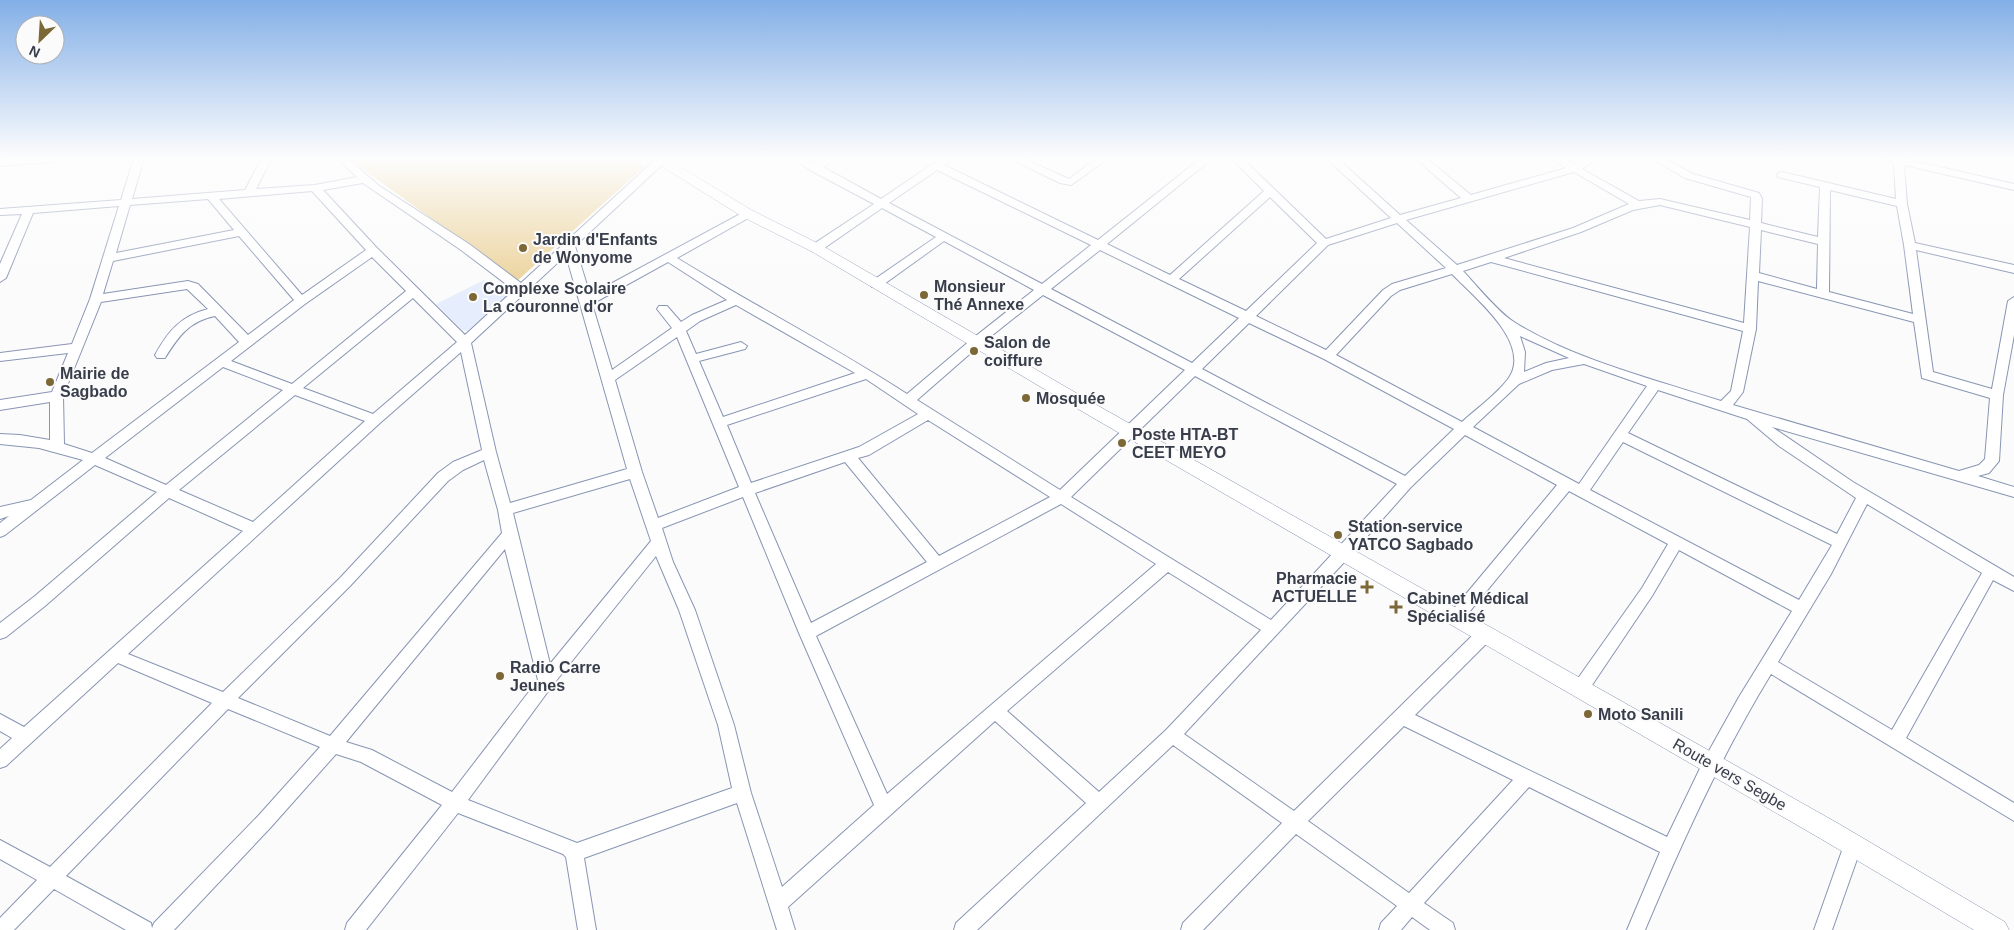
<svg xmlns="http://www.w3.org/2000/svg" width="2014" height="930" font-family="Helvetica,sans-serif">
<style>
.built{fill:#e6eefe}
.green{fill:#ebd29a}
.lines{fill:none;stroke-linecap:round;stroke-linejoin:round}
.minor-casing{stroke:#8895b3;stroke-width:2}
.major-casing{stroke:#8895b3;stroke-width:1}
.minor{fill:#fff;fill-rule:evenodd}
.major{fill:#fff;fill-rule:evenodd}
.poi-dot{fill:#7c6736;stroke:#fbfbfb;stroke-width:2}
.labels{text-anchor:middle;stroke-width:4;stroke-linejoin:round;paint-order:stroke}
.poi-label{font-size:16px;font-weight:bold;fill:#373d4a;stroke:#fbfbfb;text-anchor:start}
.street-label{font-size:16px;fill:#373d4a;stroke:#fbfbfb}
</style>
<rect width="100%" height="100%" fill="#fbfbfb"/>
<path class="built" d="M484,280L507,296L467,331L462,330L436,304Z"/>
<path class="green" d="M348,158H632L645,166L517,281Z"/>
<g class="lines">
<defs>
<path id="minor" d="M22,158H66L61,161L0,166V160Z
M134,158H144L132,199L245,190L262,158H272L256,189L315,185L357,177L336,158H347L378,185L469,244L521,283L656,159H664L665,161L664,163L575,246L590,295L744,212H752L754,214L752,216L677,258C753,305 833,346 907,394L972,339L1034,290L944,241L880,287H872L870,284L872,281L936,237L882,208L820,251H812L810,248L812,245L874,204L810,170L792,158H805L815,163L824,158H837L823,167L881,199L941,158H953L944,165L1098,240L1201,158H1213L1107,244L1170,275L1264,191L1231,158H1242L1326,239L1391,218L1326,158H1337L1400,215L1461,198L1415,158H1426L1471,195L1566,168L1551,158H1564L1574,164L1585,158H1597L1582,169L1639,201L1660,199L1750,220L1751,197L1685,178L1650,158H1663L1693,174L1759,193L1762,199L1761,223L1818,237L1820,187L1778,177L1777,175L1778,173L1782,172L1896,199L1894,163L1882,158H1901L2014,184V190L1904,165L1907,204L1915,243L2014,265V273L1916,250L1933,372L1992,389L2008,301L2014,297V335L2003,395L1999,461L1989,473L1978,476L2014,487V497L1772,427L1853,482L2014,577V591L1993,580L1906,738L2014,803V821L1771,674C1721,756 1682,842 1645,930H1627L1660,852L1529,787L1424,903L1453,923L1455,930H1430L1412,917L1401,930H1379L1381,923L1397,906L1296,834L1203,930H1181L1183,923L1282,823L1173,745L977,930H954L956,923L1086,803L995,721L788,907L795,930H777L737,803L584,858L596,930H578L566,857L563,854L458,813L366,930H345L347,923L442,805L361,762L336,754L271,827L174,930H126L54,889L14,930H0V918L37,880L0,859V840L50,867L212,703L118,663L6,766L0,768V749L12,738L0,731V714L24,727L243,531L169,498L45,606L6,637L0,639V623L35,596L157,492L95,465L5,535L0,537V523L9,516L0,519V507L31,500L83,460L39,448L0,444V434L20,435L50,440V402L0,410V400L52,392L68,353L0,361V353L72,344L90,299L119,206L33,213L6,278L0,282V264L22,214L0,215V209L121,200ZM937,170L1091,245L1042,284L889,203ZM1574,172L1629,204L1573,228L1457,265L1406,220ZM363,183L461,250L514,290L465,335L377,248L323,190ZM1830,190L1897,206L1904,245L1913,314L1829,292ZM312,191L366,250L302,295L219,199ZM1270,197L1317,243L1246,311L1179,279ZM208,199L234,230L116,253L130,205ZM1660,205L1750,227L1744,323L1504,258L1581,232L1633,210ZM1397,223L1446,268L1392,284L1383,290L1326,350L1256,316L1328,245ZM1761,230L1818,244L1817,289L1759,273ZM239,236L294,300L248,335L198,284L188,281L103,294L113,261ZM1100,250L1239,318L1192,363L1051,289ZM566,255L627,469L510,503L496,452L471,343ZM372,257L406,291L292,384L231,361L305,304ZM668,262L727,300L692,315L681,322L667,306H659L657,309L672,328L612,370L592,304ZM1491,262L1743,331L1731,391L1721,401C1656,380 1572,359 1514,322C1499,313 1476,285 1463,271ZM1452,274C1473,296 1534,344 1508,379C1497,394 1476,409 1462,422L1336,355L1391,296L1400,290ZM1758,281L1914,322L1922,378L1990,398L1985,459L1979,465L1959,471L1733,405L1743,392L1756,329ZM187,289L208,309C181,316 168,331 155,355L157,358H165C178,337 189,321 215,316L239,342L92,453L64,444L63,396L101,302ZM1043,295L1185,370L1060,490L917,400L980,345ZM413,298L457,342L373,414L303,388ZM736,305L855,373L723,417L699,361L745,349L747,346L741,342L696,354L686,331L700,321ZM1249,323L1324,359L1454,429L1405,476L1202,369ZM1520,336L1569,358L1546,363L1524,372L1525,352ZM677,337L739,487L658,518L642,472L615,380ZM461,352L482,450L453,462L438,473L340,578L223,692L128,654L380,423ZM1584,364L1647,386L1579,484L1473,427L1519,384L1552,370ZM223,367L283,390L166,485L105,458ZM1195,376L1397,484L1271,620L1071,497ZM866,379L918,414L859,447L751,483L727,425ZM1658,390L1747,419L1779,446L1856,498L1837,534L1628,433ZM295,395L365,421L253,522L179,490ZM928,420L1050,497L939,556L858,458L869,455ZM1465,435L1557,485L1451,612L1448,617L1451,622L1456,624L1461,622L1569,491L1668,544L1642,588L1574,684L1572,689L1574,694L1580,696L1586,694L1652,596L1679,550L1792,611L1739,697L1705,758L1667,837L1415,715L1491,639L1493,634L1491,629L1485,627L1479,629L1294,811L1184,734L1349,557L1411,487ZM1623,442L1832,545L1799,600L1590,490ZM484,460L498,510L502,533L330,736L238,698L350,586L448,481L463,470ZM845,462L927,562L811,623L755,493ZM630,479L651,541L550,664L513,513ZM743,497L799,633L874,805L782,887L751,793L734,725L695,610L673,562L662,528ZM1061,504L1156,564L887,794L816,636ZM1867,504L1982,573L1892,730L1778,662L1831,574ZM505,549L538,680L452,792L372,750L346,742ZM656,556L679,610L718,725L732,788L577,843L468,800L552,686ZM1168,572L1261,630L1166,730L1099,792L1007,711ZM228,709L320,747L259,815L154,923L152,928L151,923L66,876ZM1404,726L1513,780L1409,893L1308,821Z
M1008,158H1022L1069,179L1097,158H1109L1071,185L1060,183Z
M1853,836L1859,839L1862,845L1832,930H1814L1844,845L1847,839Z"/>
<path id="major" d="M649,158H665L753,211L821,245L1102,408L1839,824L2005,922L2009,930H1974L1823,840L1090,416L811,251L743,217Z"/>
</defs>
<use href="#minor" class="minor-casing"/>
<use href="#major" class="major-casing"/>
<use href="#minor" class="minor"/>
<use href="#major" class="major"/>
</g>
<linearGradient id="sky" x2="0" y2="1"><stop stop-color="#83afe7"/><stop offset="0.55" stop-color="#fdfdfd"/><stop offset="1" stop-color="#fdfdfd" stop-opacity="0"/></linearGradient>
<rect width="2014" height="288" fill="url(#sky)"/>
<g class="poi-dot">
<circle cx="523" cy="248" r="5"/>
<circle cx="924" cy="295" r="5"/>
<circle cx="473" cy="297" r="5"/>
<circle cx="974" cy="351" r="5"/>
<circle cx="50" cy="382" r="5"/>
<circle cx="1026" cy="398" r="5"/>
<circle cx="1122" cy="443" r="5"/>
<circle cx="1338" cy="535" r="5"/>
<path d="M1364.5 579.5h5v5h5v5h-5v5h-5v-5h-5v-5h5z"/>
<path d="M1393.5 599.5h5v5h5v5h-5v5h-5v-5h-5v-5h5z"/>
<circle cx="500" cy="676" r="5"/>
<circle cx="1588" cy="714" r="5"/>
</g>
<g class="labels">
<g class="poi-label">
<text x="533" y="245">Jardin d'Enfants<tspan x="533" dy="18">de Wonyome</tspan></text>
<text x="934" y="292">Monsieur<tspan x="934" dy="18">Thé Annexe</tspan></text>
<text x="483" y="294">Complexe Scolaire<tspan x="483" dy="18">La couronne d'or</tspan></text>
<text x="984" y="348">Salon de<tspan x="984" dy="18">coiffure</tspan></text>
<text x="60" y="379">Mairie de<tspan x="60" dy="18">Sagbado</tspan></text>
<text x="1036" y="404">Mosquée</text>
<text x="1132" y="440">Poste HTA-BT<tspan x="1132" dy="18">CEET MEYO</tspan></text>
<text x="1348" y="532">Station-service<tspan x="1348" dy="18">YATCO Sagbado</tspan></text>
<text x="1357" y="584" text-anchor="end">Pharmacie<tspan x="1357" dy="18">ACTUELLE</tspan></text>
<text x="1407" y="604">Cabinet Médical<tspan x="1407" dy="18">Spécialisé</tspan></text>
<text x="510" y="673">Radio Carre<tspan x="510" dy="18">Jeunes</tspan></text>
<text x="1598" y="720">Moto Sanili</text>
</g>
<g class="street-label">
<text transform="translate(1730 774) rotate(30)" y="6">Route vers Segbe</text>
</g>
</g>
<g transform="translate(40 40) rotate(205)"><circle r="24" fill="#fbfbfb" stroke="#adafb4"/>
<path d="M0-4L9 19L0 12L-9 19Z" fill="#7c6736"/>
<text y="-8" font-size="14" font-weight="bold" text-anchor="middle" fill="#373d4a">N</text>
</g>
</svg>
